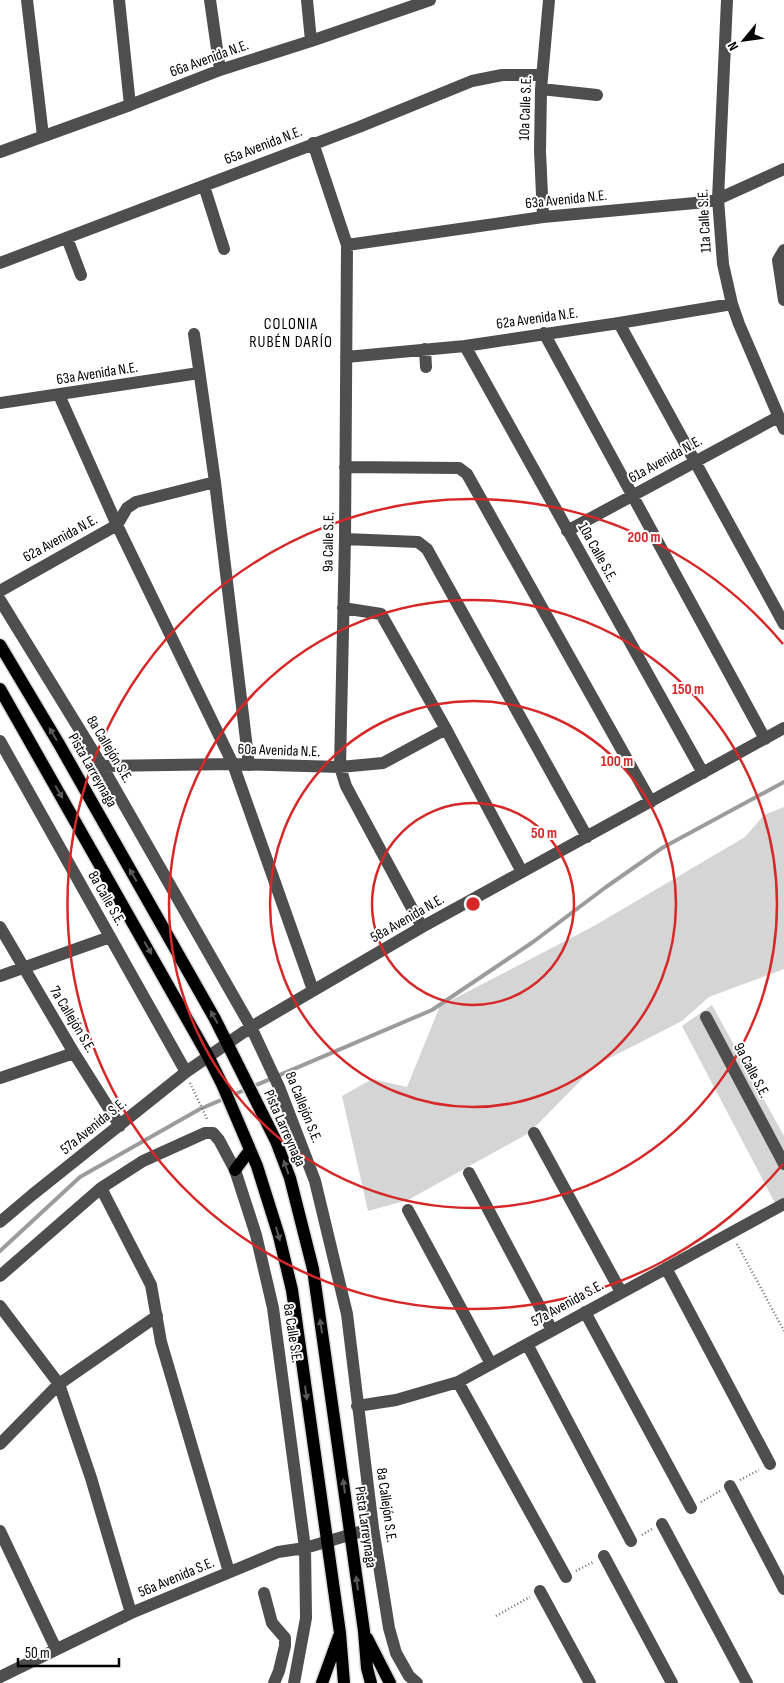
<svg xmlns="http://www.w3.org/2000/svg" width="784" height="1683" font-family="'Sofia Sans Condensed',sans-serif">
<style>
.green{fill:#d5d5d5}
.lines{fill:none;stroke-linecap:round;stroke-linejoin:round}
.stream{stroke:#9c9c9c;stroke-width:4}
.major-casing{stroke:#dbdbdb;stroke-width:15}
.path{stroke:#707070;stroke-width:2.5;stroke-dasharray:1 2.5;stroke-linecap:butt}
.minor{stroke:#4e4e4e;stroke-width:12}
.major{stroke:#000;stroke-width:12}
.oneway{fill:#595959}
.ring{fill:none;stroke:#d62828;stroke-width:2.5}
.labels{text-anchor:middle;stroke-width:4;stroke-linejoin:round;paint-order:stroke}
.street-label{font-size:15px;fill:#000;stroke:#fff}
.neighbourhood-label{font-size:16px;letter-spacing:1px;fill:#000;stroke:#fff}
.centre{fill:#d62828;stroke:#fff;stroke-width:2.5}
.ring-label{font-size:15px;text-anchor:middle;font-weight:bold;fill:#d62828;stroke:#fff;stroke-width:4;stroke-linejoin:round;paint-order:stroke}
</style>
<rect width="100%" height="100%" fill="#fff"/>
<path class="green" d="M784,807V969L709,997L682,1021L596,1065L529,1133L408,1200L368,1211L342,1096L372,1079L407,1087L440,1006L594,926L745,837L764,815Z
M712,1005L784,1136V1198L775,1203L682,1026Z"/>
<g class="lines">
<path class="stream" d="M0,1251L80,1177L200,1109L432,1010L533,942L606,887L662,848L784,782"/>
<defs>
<path id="major" d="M0,645L59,744L215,1019L276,1141L290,1178L313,1269L364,1631L367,1668L371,1683
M0,689L208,1056L222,1084L257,1166L279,1236L292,1290L340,1633L344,1683
M235,1170L250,1150
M367,1638L390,1683
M322,1683L339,1636"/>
</defs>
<use href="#major" class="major-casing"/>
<path class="path" d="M190,1083L208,1121
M737,1244L784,1331
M740,1480L759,1470
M701,1502L720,1491
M642,1535L652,1529
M576,1571L593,1562
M496,1616L530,1597"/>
<path class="minor" d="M27,0L43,136
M119,0L130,105
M210,0L220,70
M307,0L311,41
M727,0L718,199L723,264L732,304L739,324L784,429
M541,89L597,95
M313,143L347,245L345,539L340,767L346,786L422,927
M0,152L130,105L220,70L311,41L430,0
M204,186L224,249
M543,217L540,151L541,89L549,0
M67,238L81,275
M347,245L543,217L706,202L718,199L784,169
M784,250L778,260L784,300
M0,263L359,127L472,81L502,75H541
M619,323L784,624
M544,333L765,739
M194,334L215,482L249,765
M465,346L703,773
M425,349L426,367
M346,357L465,346L619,323L732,304
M59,395L117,525L233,764L313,990
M0,403L199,373
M345,467L459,468L467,474L651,802
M567,531L778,417
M345,539L418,542L427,549L587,837
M0,591L117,525L127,508L136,502L215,482
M0,600L102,766L251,1027L279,1087L315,1181L347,1314L373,1528L389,1628L396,1653L409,1676L417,1683
M343,608L381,614L446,729L522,872
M0,741L186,1072
M102,766L233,764L340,767L383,763L446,729
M0,927L74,1053L120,1126
M0,976L110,937
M706,1017L784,1164
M0,1078L74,1053
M534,1133L621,1292
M469,1173L552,1330
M101,1188L151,1285L161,1342L229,1572
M408,1210L491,1364
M0,1222L32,1195L186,1072L251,1027L422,927L784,728
M666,1268L770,1464
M0,1276L101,1188L143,1161L205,1133H213L219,1140L235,1170L256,1235L273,1308L305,1548L306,1618L294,1683
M0,1306L59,1384L91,1478L131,1613
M585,1312L691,1508
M527,1344L631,1541
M458,1382L566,1577
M357,1406L396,1400L458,1382L784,1204
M0,1444L59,1384L157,1316
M730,1486L784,1589
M662,1524L747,1683
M0,1531L56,1649
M604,1556L672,1683
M540,1591L590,1683
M264,1593L272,1623L285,1638V1646L279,1671L274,1683
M0,1677L131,1613L278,1552L305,1548L373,1528"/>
<use href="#major" class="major"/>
</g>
<defs><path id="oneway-solid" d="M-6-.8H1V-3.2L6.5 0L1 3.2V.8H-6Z" transform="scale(1.25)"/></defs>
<g class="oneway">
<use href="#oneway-solid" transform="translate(53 734) rotate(-121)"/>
<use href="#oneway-solid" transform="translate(59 792) rotate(60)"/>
<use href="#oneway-solid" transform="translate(133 875) rotate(-120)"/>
<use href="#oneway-solid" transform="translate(148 948) rotate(60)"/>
<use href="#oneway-solid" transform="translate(214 1017) rotate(-119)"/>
<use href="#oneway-solid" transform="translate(286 1167) rotate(-110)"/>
<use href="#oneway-solid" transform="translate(278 1234) rotate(74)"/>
<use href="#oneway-solid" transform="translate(321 1326) rotate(-98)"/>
<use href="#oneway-solid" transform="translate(306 1393) rotate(82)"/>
<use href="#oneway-solid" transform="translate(344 1486) rotate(-97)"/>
<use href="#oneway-solid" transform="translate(357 1583) rotate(-98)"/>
</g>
<g class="ring">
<circle cx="473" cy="904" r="101"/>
<circle cx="473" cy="904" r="203"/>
<circle cx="473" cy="904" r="304"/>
<path d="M783 1164A405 405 0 1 1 783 644"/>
</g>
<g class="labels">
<g class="street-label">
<text transform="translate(209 58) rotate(-20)" y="5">66a Avenida N.E.</text>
<text transform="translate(525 108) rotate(-88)" y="5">10a Calle S.E.</text>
<text transform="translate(263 145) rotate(-21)" y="5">65a Avenida N.E.</text>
<text transform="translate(566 199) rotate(-6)" y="5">63a Avenida N.E.</text>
<text transform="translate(704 221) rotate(-93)" y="5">11a Calle S.E.</text>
<text transform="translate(537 318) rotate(-8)" y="5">62a Avenida N.E.</text>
<text transform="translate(97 373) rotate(-9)" y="5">63a Avenida N.E.</text>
<text transform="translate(665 459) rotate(-29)" y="5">61a Avenida N.E.</text>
<text transform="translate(60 538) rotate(-29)" y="5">62a Avenida N.E.</text>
<text transform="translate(328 542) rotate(-89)" y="5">9a Calle S.E.</text>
<text transform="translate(598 552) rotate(61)" y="5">10a Calle S.E.</text>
<text transform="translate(110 749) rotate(59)" y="5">8a Callejón S.E.</text>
<text transform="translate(279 750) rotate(2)" y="5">60a Avenida N.E.</text>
<text transform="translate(93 770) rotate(60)" y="5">Pista Larreynaga</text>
<text transform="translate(107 898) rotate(60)" y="5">8a Calle S.E.</text>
<text transform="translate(407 918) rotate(-30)" y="5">58a Avenida N.E.</text>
<text transform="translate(73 1019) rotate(59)" y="5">7a Callejón S.E.</text>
<text transform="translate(752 1070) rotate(62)" y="5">9a Calle S.E.</text>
<text transform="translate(304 1107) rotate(68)" y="5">8a Callejón S.E.</text>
<text transform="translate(93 1126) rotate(-39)" y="5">57a Avenida S.E.</text>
<text transform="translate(285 1128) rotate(66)" y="5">Pista Larreynaga</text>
<text transform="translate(567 1303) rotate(-29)" y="5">57a Avenida S.E.</text>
<text transform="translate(293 1333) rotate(81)" y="5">8a Calle S.E.</text>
<text transform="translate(387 1505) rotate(82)" y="5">8a Callejón S.E.</text>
<text transform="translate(366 1527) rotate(82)" y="5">Pista Larreynaga</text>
<text transform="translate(176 1577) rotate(-23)" y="5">56a Avenida S.E.</text>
</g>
<g class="neighbourhood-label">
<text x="291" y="329">COLONIA<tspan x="291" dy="18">RUBÉN DARÍO</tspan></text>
</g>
</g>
<circle cx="473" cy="904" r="8" class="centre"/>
<g class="ring-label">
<text x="644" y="542">200 m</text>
<text x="688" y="694">150 m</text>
<text x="617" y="766">100 m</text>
<text x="544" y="838">50 m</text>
</g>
<g transform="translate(744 40) rotate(241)" stroke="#ffffff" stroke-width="4" paint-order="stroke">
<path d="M0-4L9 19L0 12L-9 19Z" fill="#000000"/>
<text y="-8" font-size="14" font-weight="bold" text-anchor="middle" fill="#000000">N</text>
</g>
<path d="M18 1658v8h101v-8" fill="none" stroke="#000000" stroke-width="2.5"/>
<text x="25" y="1658" font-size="15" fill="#000000" stroke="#ffffff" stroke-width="4" paint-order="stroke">50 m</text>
</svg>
